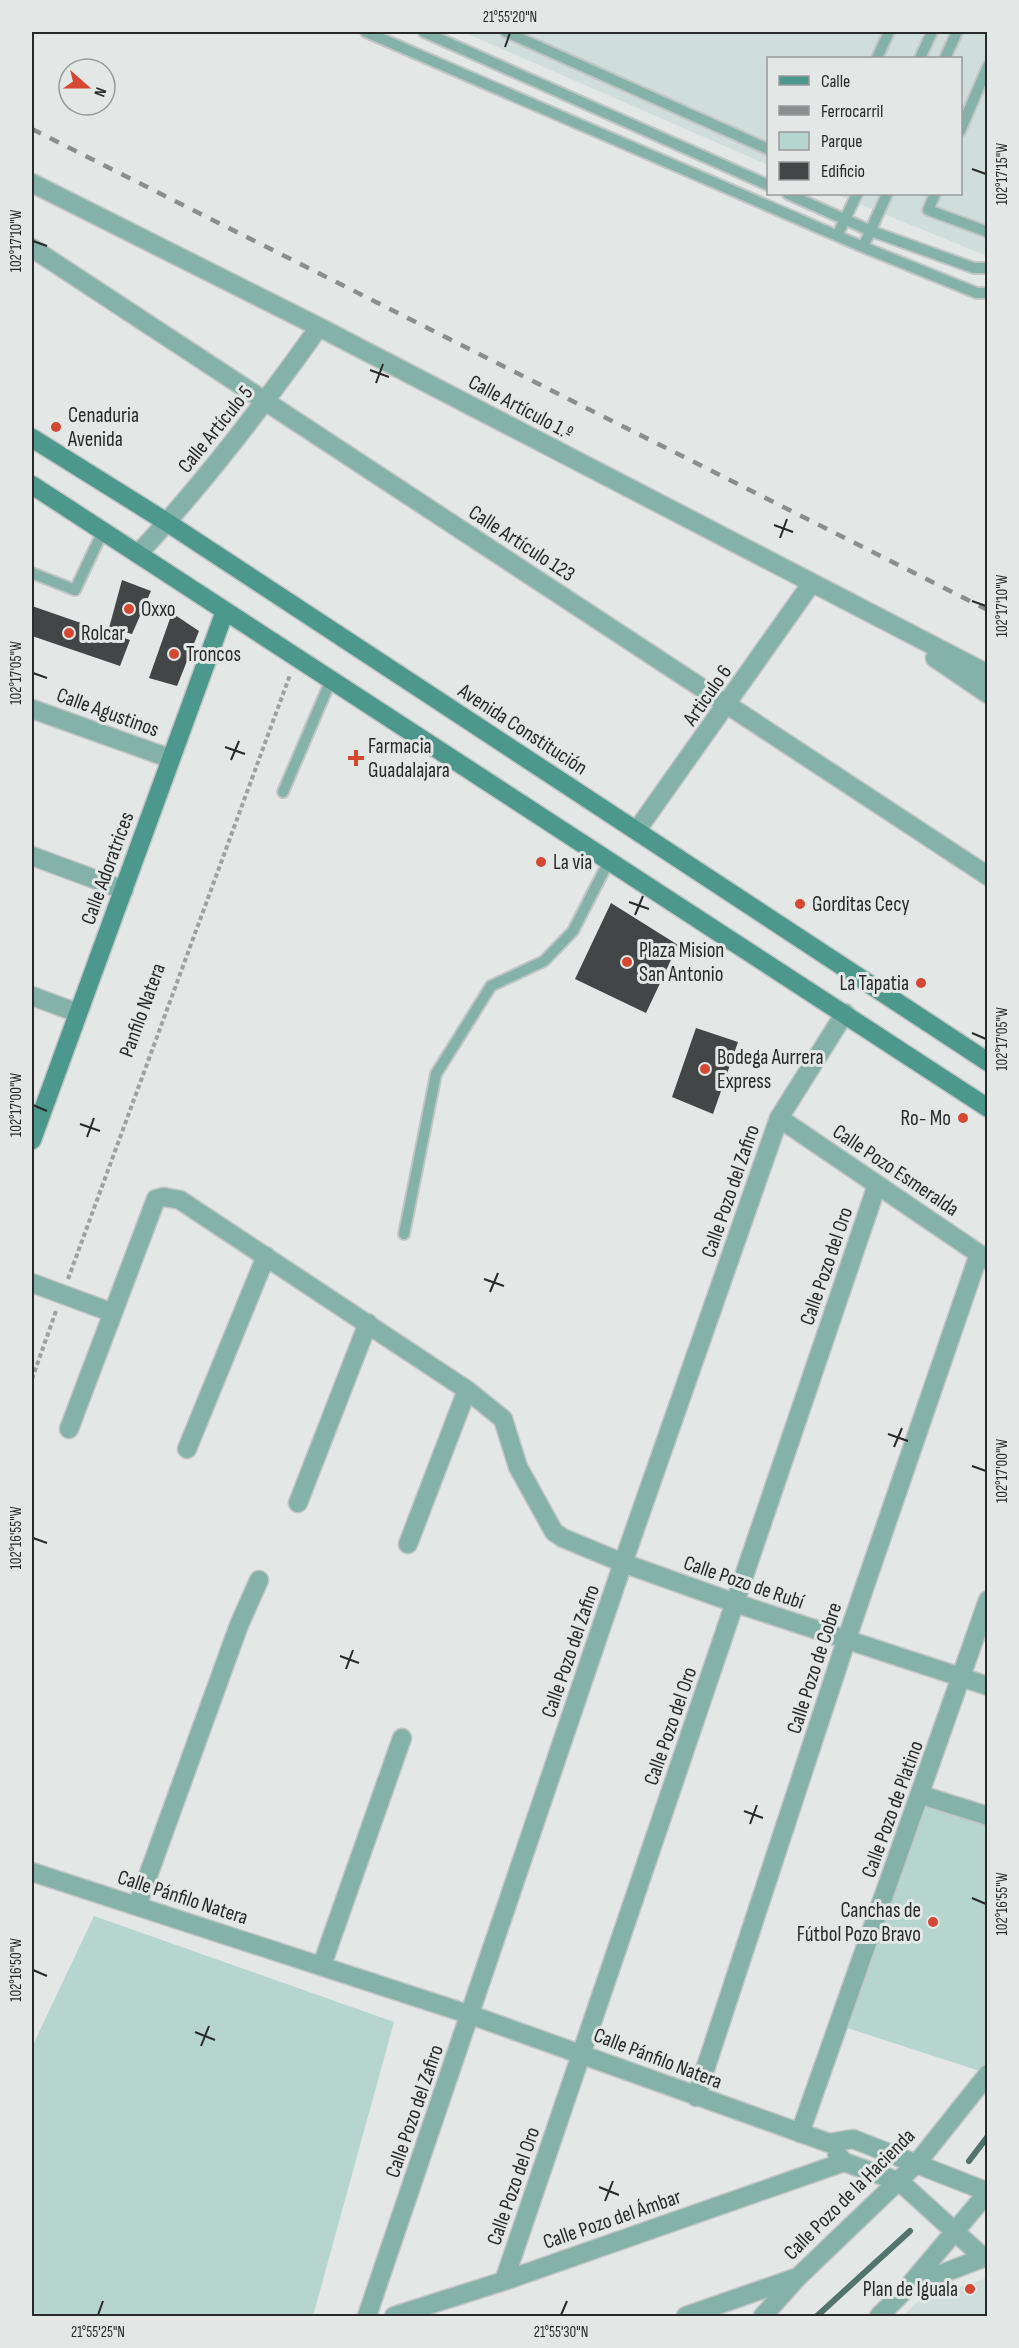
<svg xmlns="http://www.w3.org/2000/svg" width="1019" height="2348" font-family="'Sofia Sans Condensed',sans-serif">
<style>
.built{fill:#d0dedb}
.green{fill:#b6d5ce}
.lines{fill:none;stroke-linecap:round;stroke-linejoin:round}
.stream{stroke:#52746d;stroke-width:6}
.building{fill:#434646}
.lane-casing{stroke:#c1c5c4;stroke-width:14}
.street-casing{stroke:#c1c5c4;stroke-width:21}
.secondary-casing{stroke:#c1c5c4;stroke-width:21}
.path{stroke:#9da1a0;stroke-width:4;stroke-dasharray:4.5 3;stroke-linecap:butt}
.lane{stroke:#84b2a9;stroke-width:10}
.street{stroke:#84b2a9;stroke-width:18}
.secondary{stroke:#4d988c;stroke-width:18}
.rail{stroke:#8b8e8e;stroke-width:4.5;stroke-dasharray:10 10;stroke-linecap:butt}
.ticks{fill:none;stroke:#282a2a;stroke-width:2}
.poi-dot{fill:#d44832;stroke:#e3e7e6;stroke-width:2}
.labels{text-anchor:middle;stroke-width:6;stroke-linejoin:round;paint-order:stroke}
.street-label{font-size:21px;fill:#282a2a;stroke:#e3e7e6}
.poi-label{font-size:21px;fill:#282a2a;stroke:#e3e7e6;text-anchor:start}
.neatline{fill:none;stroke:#282a2a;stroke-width:2}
.ticks-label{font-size:15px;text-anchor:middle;fill:#282a2a}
</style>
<rect width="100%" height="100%" fill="#e3e7e6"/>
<path class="built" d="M463,32H987V256L835,194H960V58H768V165Z
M987,2278V2316H903L919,2300Z"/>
<path class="green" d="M922,1797L987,1818L986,2073L841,2026Z
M94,1916L394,2022L313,2316H32V2047Z"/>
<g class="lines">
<path class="stream" d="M969,2161L988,2136
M817,2316L910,2231"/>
</g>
<path class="building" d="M122,580L151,591L132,634L109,628Z
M32,606L130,640L120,666L32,636Z
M172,613L199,631L177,686L149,678Z
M611,903L678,945L646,1013L575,979Z
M696,1028L738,1042L713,1114L672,1097Z"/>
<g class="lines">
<defs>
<path id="lane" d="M366,32L863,247L977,293H988
M424,32L768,185
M506,32L768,149
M877,58L889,32
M920,58L932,32
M945,58L957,32
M960,131L988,66
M788,194L871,231L974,268H988
M935,194L928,210L988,232
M837,236L857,194
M863,247L887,194
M32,573L75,590L103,531
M283,792L331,680
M404,1234L436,1074L491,986L544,961L573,931L609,861"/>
<path id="street" d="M32,183L319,327L988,674
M32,248C349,459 670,665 988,876
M138,554C204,483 263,406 319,327
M935,658L988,694
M32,709L169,758
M637,830L811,584
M32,856L124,890
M32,996L78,1013
M779,1118L988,1260
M32,1283L113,1313
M69,1429L156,1199L164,1197L180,1200L467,1390L503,1419L518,1467L554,1532L563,1538L623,1563L735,1603L988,1686
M187,1449L266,1256
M298,1503L368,1323
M408,1544L467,1390
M921,1795L988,1816
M32,1872L471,2015L829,2143L853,2139L988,2192
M137,1906L239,1625L259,1580
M322,1965L402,1738
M696,2097L846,1641L979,1254
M800,2133L988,1600
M837,2154L844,2162L900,2182L983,2257
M504,2281L877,1185
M910,2286L988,2256
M367,2316L623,1563L779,1118L845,1013
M394,2316L504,2281L844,2162
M686,2316L795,2278
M763,2316L797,2278L917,2163L988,2074
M879,2316L908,2287L988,2192"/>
<path id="secondary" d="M32,438L168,523L988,1062
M32,485L988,1108
M32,1140L225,611"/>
</defs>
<use href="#lane" class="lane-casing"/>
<use href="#street" class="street-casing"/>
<use href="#secondary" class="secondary-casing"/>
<path class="path" d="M68,1279L290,675
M32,1379L56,1311"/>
<use href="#lane" class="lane"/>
<use href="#street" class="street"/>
<use href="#secondary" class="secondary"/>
<path class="rail" d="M32,129L988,610"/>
</g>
<path class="ticks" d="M505,47L510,33M972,169L986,174M33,241L47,246M370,370L389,377M376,383L383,364M774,525L793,532M780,538L787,519M972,601L986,606M33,673L47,678M225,747L245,754M231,760L239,741M629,902L649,909M635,915L643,896M972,1033L986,1039M33,1105L47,1111M80,1124L100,1131M87,1137L94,1118M484,1279L504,1286M490,1292L498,1273M888,1434L908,1441M894,1447L902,1428M972,1466L986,1471M33,1538L47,1543M340,1656L359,1663M346,1669L353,1650M744,1811L763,1818M750,1824L757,1805M972,1898L986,1904M33,1970L47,1976M195,2032L215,2040M201,2046L209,2026M599,2187L619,2195M605,2201L613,2181M98,2315L103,2301M561,2315L567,2301"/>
<g class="poi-dot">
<circle cx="56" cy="427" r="6"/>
<circle cx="129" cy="609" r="6"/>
<circle cx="69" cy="633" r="6"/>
<circle cx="174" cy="654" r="6"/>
<path d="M353 749h6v6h6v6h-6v6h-6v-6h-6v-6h6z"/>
<circle cx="541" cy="862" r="6"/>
<circle cx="800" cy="904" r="6"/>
<circle cx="627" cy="962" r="6"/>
<circle cx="921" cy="983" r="6"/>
<circle cx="705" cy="1069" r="6"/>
<circle cx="963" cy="1118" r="6"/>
<circle cx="933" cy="1922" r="6"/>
<circle cx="970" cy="2289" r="6"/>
</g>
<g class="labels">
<g class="street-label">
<text transform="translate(521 407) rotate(28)" y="7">Calle Artículo 1.º</text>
<text transform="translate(215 429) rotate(-51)" y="7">Calle Artículo 5</text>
<text transform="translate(522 543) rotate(33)" y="7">Calle Artículo 123</text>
<text transform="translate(707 695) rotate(-55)" y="7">Articulo 6</text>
<text transform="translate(108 712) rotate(20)" y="7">Calle Agustinos</text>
<text transform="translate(523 729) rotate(33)" y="7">Avenida Constitución</text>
<text transform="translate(107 868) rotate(-70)" y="7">Calle Adoratrices</text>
<text transform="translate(142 1010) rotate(-70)" y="7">Panfilo Natera</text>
<text transform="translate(896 1170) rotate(34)" y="7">Calle Pozo Esmeralda</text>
<text transform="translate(730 1191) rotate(-71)" y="7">Calle Pozo del Zafiro</text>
<text transform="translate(826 1266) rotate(-71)" y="7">Calle Pozo del Oro</text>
<text transform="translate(744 1582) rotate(19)" y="7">Calle Pozo de Rubí</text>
<text transform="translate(570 1651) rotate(-71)" y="7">Calle Pozo del Zafiro</text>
<text transform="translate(814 1668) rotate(-72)" y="7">Calle Pozo de Cobre</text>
<text transform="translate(670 1726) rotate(-71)" y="7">Calle Pozo del Oro</text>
<text transform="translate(892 1809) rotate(-70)" y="7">Calle Pozo de Platino</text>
<text transform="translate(183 1897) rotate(18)" y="7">Calle Pánfilo Natera</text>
<text transform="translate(658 2058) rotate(21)" y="7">Calle Pánfilo Natera</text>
<text transform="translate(414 2111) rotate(-71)" y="7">Calle Pozo del Zafiro</text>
<text transform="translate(513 2186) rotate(-71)" y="7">Calle Pozo del Oro</text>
<text transform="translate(849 2194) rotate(-45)" y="7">Calle Pozo de la Hacienda</text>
<text transform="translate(612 2219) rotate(-19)" y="7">Calle Pozo del Ámbar</text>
</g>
<g class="poi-label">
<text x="68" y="422">Cenaduria<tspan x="68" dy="24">Avenida</tspan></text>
<text x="141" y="616">Oxxo</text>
<text x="81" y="640">Rolcar</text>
<text x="186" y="661">Troncos</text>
<text x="368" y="753">Farmacia<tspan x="368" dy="24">Guadalajara</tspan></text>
<text x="553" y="869">La via</text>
<text x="812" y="911">Gorditas Cecy</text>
<text x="639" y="957">Plaza Mision<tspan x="639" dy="24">San Antonio</tspan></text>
<text x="909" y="990" text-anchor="end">La Tapatia</text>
<text x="717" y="1064">Bodega Aurrera<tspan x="717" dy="24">Express</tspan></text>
<text x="951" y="1125" text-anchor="end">Ro- Mo</text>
<text x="921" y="1917" text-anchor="end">Canchas de<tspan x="921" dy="24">Fútbol Pozo Bravo</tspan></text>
<text x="958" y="2296" text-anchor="end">Plan de Iguala</text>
</g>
</g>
<rect width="1019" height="2348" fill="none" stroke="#e3e7e6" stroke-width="66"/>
<rect x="767" y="57" width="195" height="138" fill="#e3e7e6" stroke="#989b9b" stroke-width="1.5"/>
<rect x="779" y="76" width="30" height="9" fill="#4d988c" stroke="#989b9b" stroke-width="1.5"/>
<text x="821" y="87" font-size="18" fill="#282a2a">Calle</text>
<rect x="779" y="106" width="30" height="9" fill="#8b8e8e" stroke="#989b9b" stroke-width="1.5"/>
<text x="821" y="117" font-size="18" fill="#282a2a">Ferrocarril</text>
<rect x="779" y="132" width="30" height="18" fill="#b6d5ce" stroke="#989b9b" stroke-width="1.5"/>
<text x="821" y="147" font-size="18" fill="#282a2a">Parque</text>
<rect x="779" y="162" width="30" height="18" fill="#434646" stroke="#989b9b" stroke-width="1.5"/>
<text x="821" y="177" font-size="18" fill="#282a2a">Edificio</text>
<g transform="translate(87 87) rotate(111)"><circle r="28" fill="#e3e7e6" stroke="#989b9b" stroke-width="1.5"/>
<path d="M0-4.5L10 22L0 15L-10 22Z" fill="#d44832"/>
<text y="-9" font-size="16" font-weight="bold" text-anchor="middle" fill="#282a2a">N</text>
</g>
<rect x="33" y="33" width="953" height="2282" class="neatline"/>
<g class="ticks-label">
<text x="510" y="22">21°55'20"N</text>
<text transform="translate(1002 174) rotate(-90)" y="5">102°17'15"W</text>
<text transform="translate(16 241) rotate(-90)" y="5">102°17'10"W</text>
<text transform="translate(1002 606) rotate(-90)" y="5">102°17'10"W</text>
<text transform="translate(16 673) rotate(-90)" y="5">102°17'05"W</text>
<text transform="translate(1002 1039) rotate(-90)" y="5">102°17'05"W</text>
<text transform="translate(16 1105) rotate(-90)" y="5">102°17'00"W</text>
<text transform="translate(1002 1471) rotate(-90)" y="5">102°17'00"W</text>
<text transform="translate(16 1538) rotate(-90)" y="5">102°16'55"W</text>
<text transform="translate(1002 1904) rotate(-90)" y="5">102°16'55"W</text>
<text transform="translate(16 1970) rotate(-90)" y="5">102°16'50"W</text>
<text x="98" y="2337">21°55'25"N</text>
<text x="561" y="2337">21°55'30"N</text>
</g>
</svg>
